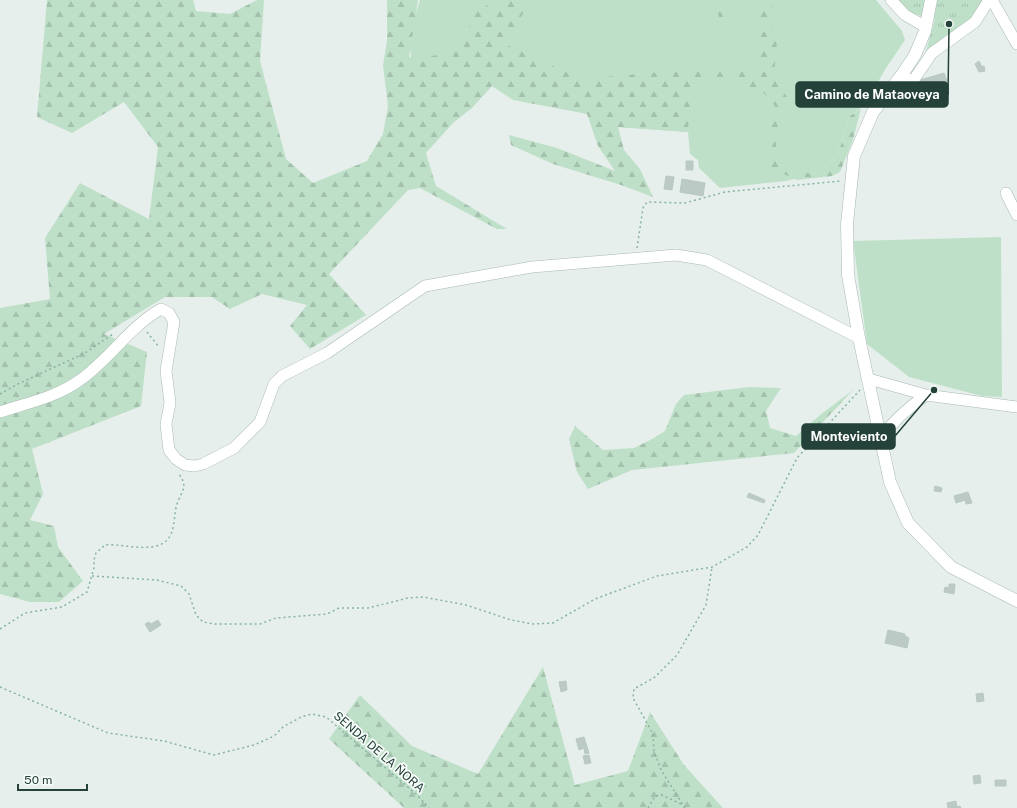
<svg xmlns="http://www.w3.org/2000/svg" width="1017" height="808" font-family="'Public Sans',sans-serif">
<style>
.grass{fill:#bfe0c8}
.forest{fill:url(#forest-firs)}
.park{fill:url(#park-tufts)}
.building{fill:#bbcac4;stroke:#b8c9c2}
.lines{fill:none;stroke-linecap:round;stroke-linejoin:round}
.minor-casing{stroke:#a8b8b2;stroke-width:12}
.tertiary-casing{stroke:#a8b8b2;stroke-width:13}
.path{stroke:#86b3a5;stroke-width:1.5;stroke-dasharray:2 3;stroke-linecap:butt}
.minor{stroke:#fff;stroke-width:11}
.tertiary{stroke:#fff;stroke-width:12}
.labels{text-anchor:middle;stroke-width:3.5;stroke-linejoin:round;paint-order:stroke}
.street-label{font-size:12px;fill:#24423a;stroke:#f7fbf9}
.leader{fill:none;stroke:#24423a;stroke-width:1.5}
.callout-dot{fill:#24423a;stroke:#f7fbf9;stroke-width:1.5}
.callout{fill:#24423a;stroke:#24423a;stroke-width:1.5}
.callout-label{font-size:13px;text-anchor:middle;font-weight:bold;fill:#fff}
</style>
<defs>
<pattern id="forest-firs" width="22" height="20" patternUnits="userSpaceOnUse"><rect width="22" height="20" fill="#bfe0c8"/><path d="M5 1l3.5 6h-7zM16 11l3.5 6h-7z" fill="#a4c1ad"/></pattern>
<pattern id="park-tufts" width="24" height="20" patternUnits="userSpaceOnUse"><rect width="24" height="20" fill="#bfe0c8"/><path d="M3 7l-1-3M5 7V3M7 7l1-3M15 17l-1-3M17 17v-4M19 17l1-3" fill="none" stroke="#a4c1ad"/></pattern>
</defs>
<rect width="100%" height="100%" fill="#e6efeb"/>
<path class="grass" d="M420,0H876L902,31L905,40L886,68L866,103L850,116L837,157L812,174L786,181L720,188L699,168L698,160L690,154L688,132L618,127L490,49L413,77L409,36Z
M1001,237L1002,397L982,396L909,377L867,344L853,241Z"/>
<path class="forest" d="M47,0H193L196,11L230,14L257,0H264L260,61L286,159L313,183L367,161L383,134L388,106L383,65L387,41V0H418L409,57L423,59L455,49L469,28L475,0H485L491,16L503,0H531L505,44L581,79L719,67L744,72L761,68L759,0H774L770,19L777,40L774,77L787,97C780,111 767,157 785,167C792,171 804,172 812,174L837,157L850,116L861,108L853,140L840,172L832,176L797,180L766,166L775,106L763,92L723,79L691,85L688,132L618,127L624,150L640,169L653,197L621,185L553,164L511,145L509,135L557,148L615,171L598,146L587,114L513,100L492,86L472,108L453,123L426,153L436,186L507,229H497L420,188L408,190L329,274L366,315L310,349L290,326L307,305L262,294L230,309L212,297H165L104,334L147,352L141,406L32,449L43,494L30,520L54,526L58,547L83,581L59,602H30L0,594V308L50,299L45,238L80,183L149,219L158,147L124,102L72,133L37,117Z
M713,0H720L727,39V55L719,17Z
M749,387L781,388L766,411L770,428L796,436L820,415L853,390L794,453L632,470L588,489L577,472L569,439L575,426L603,450L634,448L654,438L665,431L676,404L684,395Z
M543,667L575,785L628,771L650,712L684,765L723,808H404L329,739L360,695L412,746L478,774Z"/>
<path class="park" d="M897,0H984C971,26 944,34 925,54L935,19L906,12Z"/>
<path class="building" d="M979,61L982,67L984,66L985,71L979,72L975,64Z
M944,73L947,81L923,90L920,80Z
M686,161H693V170H686Z
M666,176L674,177L672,190L664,189Z
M682,179L705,183L703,196L680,192Z
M935,486L942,488L941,492L934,491Z
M968,492L972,503L966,504L965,500L956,503L954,496Z
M749,493L765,500L764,503L747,497Z
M949,584H955L954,594L944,592L945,587L949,588Z
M158,620L161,625L150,632L145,624L149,622L151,624Z
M888,630L905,634V636L909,638L907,648L885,643Z
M566,681L567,690L561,692L559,682Z
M983,693L984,701L977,702L976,694Z
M584,737L589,753L585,754L584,748L579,750L576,739Z
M589,755L591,763L585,764L583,756Z
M980,775L981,783L974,784L973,776Z
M995,780H1006V786H995Z
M956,801L957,807L960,806L961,808H948L947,803Z"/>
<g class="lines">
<defs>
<path id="minor" d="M891,0L905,15L926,27
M992,0L1017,44
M901,76L913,81L932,53L975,22L989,0
M1006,193L1017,215
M869,379L926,395L1017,407
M0,412C27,403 57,397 80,380C110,359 129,327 161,309L169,313L174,322L166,371L170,403L166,424L169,450L176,459L185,465L195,466L203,464L234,448L260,422L274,384L282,376L327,353L425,286L532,267L676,255L707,260L859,338
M881,438C893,421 909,407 926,395"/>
<path id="tertiary" d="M931,0L925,31L915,55L901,76L873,112L854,156L847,224L848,275L859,338L890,482L908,523L951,567L1017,601"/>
</defs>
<use href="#minor" class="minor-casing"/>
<use href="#tertiary" class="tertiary-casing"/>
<path class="path" d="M637,248L643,208L647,202L685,203L725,192L841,181
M147,332L159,347
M0,394L18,384L85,353L113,334
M92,576L157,580L181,586L189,594L196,615L203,622L215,624H260L276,618L327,614L339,608H368L408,598L423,597L466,605L511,620L533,624L553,623L595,599L657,576L712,567L747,547L758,535L797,458L860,390
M0,629L25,613L62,607L87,592L94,568V560L96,553L105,545C124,543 161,557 171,534C175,525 174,513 177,504C182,490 189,487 178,473
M0,687L108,733L164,741L214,755L254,745L274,736L283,727L301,717L312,714L326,717L416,794L429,808
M648,808L655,796L662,795L681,804
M685,808L661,770L654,751L653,734L633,698L634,689L655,677L677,655L706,605L712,567"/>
<use href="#minor" class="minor"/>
<use href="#tertiary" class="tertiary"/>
</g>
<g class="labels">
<g class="street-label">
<text transform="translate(379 752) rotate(41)" y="4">SENDA DE LA ÑORA</text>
</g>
</g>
<path class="leader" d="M949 24L948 95M934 390L895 436"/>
<g class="callout-dot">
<circle cx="949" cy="24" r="4"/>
<circle cx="934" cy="390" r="4"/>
</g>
<g class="callout">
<rect x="796" y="82" width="152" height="25" rx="4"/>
<rect x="802" y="424" width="93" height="25" rx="4"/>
</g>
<g class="callout-label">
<text x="872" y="99">Camino de Mataoveya</text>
<text x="849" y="441">Monteviento</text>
</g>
<path d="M18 784v6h69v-6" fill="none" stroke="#24423a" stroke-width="2"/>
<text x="24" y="784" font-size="12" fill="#24423a" stroke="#f7fbf9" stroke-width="3" paint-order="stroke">50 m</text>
</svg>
